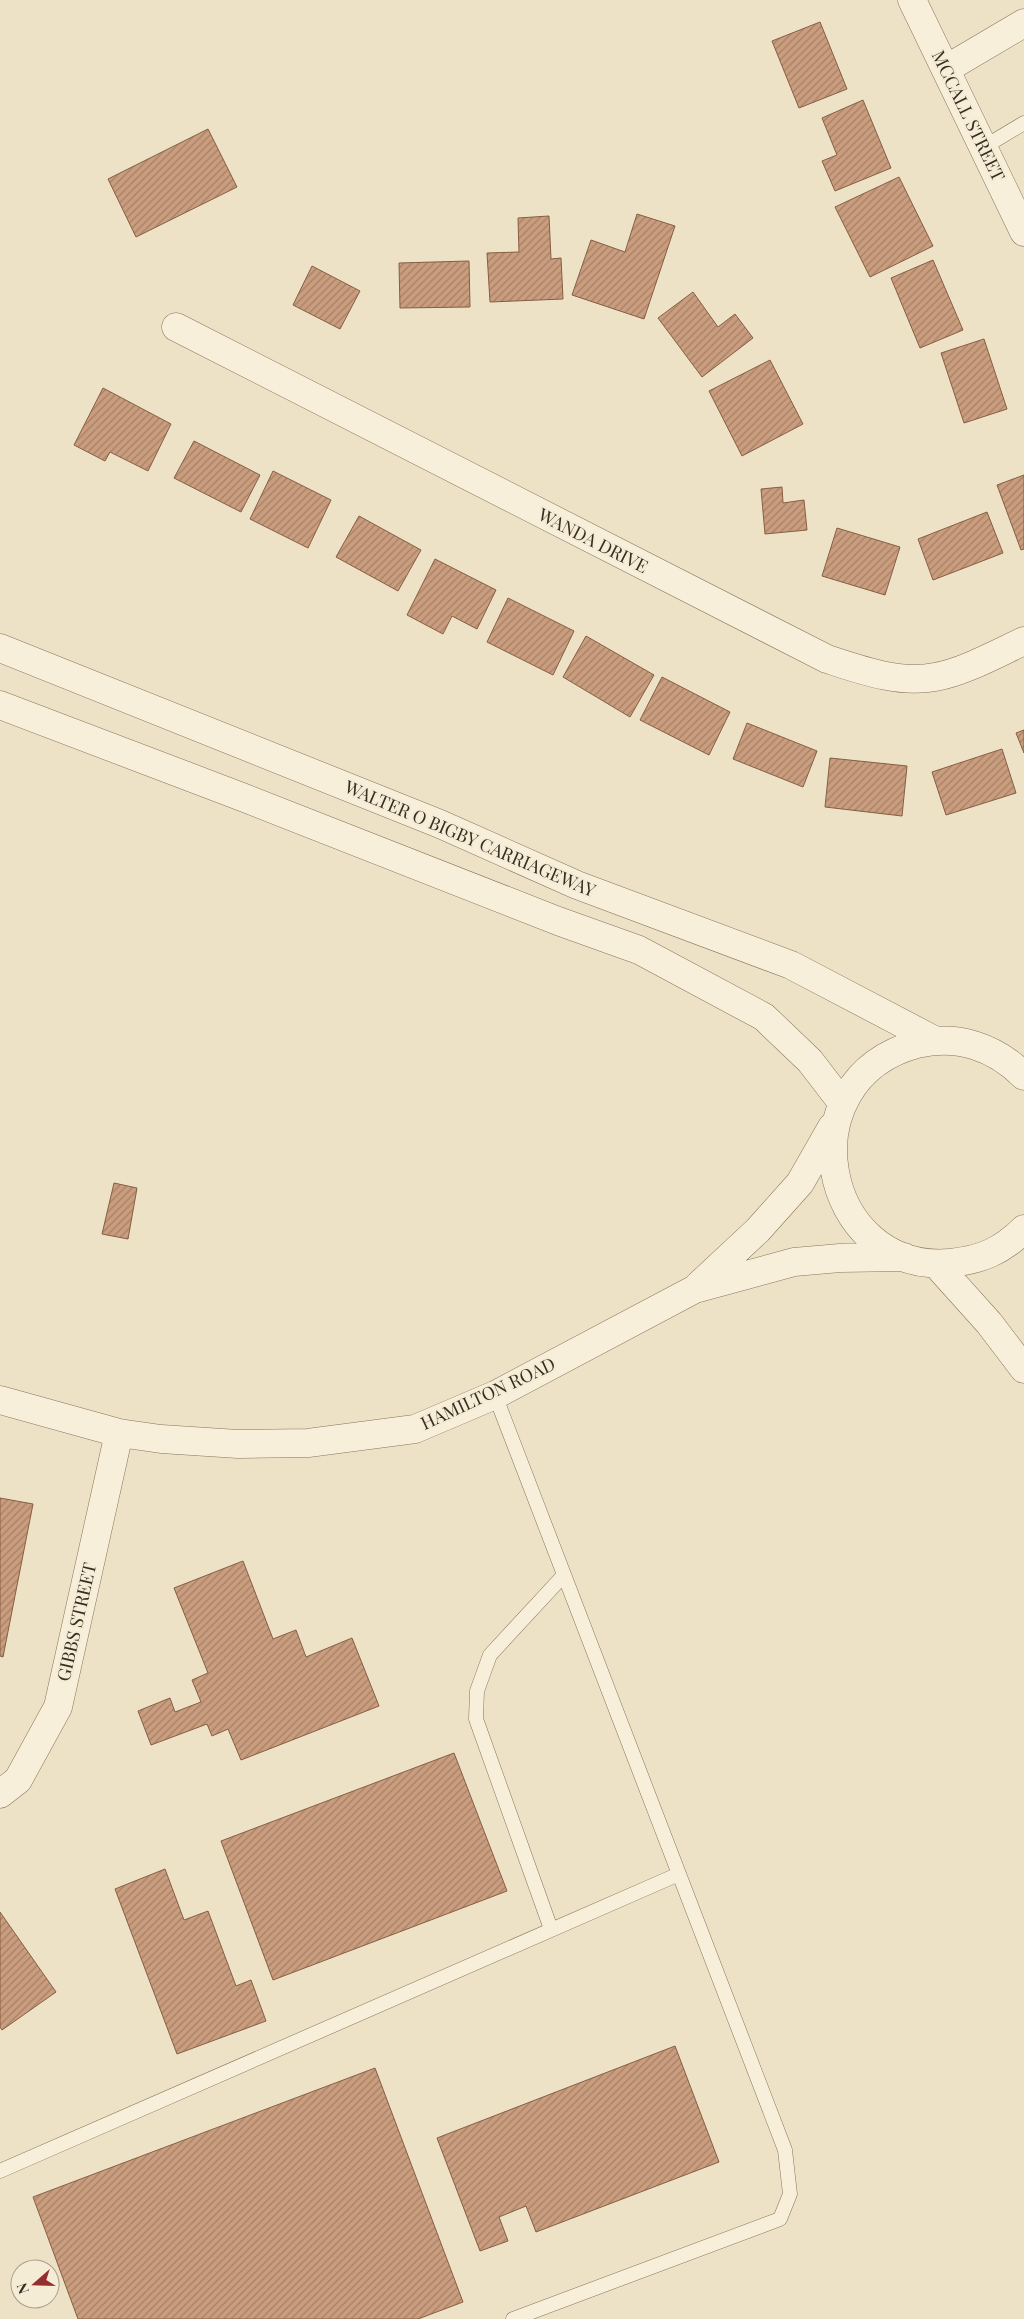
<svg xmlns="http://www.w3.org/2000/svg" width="1024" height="2319" font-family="'Playfair Display',serif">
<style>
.building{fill:url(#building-hatch);stroke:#865e43}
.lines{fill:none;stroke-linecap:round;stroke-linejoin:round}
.service-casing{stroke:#88745d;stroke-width:15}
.minor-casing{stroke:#88745d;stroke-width:29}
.service{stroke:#f8efda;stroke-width:14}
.minor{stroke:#f8efda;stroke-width:28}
.labels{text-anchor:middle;stroke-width:4.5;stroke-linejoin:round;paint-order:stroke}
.street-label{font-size:18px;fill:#392c20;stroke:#f5ecd6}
</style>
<defs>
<pattern id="building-hatch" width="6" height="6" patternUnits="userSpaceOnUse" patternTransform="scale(1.25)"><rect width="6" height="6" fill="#ca9d7e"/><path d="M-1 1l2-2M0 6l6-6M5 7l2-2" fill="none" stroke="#a58067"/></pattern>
</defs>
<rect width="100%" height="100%" fill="#ede1c6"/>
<path class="building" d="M820,22L847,89L799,108L772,41Z
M863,100L891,168L835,191L822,161L837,155L822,118Z
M208,129L237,187L136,237L108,179Z
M899,177L933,246L870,277L835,207Z
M637,214L675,226L644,319L572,295L591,240L625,252Z
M549,216L551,259L561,258L563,299L490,302L487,253L519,252L518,218Z
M933,260L963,330L920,348L891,278Z
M469,261L470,307L400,308L399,263Z
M312,266L360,291L340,329L293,305Z
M693,292L718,327L735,314L753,338L702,377L658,318Z
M984,339L1007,409L964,423L941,353Z
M770,360L803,424L742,456L709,391Z
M103,388L171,424L148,471L110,452L105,461L74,445Z
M194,441L260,475L241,512L174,478Z
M273,471L331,500L308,548L250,519Z
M1024,475V549L1021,550L997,485Z
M782,487L783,503L804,500L807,530L765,534L761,489Z
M987,512L1003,553L933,580L918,539Z
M359,516L421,550L398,591L336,557Z
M837,528L900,547L885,595L822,576Z
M435,559L496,590L477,629L452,616L443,634L407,615Z
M508,598L574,631L553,675L487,642Z
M586,636L654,675L630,717L563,677Z
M662,677L730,712L709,755L640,720Z
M747,723L817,751L803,787L733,759Z
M1024,730V753L1016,733Z
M1002,749L1016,793L946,815L932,772Z
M830,758L907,766L902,816L825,807Z
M114,1183L137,1188L128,1239L102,1234Z
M0,1498L33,1504L3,1657L0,1656Z
M243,1561L273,1639L296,1630L306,1657L352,1638L379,1706L241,1760L228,1729L212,1736L207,1724L151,1745L138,1711L170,1698L175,1712L201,1702L192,1680L208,1673L174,1588Z
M454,1753L507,1891L273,1980L221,1841Z
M165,1869L184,1920L208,1911L236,1986L251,1980L266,2021L177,2054L115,1889Z
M0,1912L56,1992L2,2030L0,2027Z
M675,2046L719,2162L536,2232L526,2206L499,2217L508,2241L480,2251L437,2138Z
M375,2068L463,2302L418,2319H78L33,2197Z"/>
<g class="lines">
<defs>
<path id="service" d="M984,147L1024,123
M495,1395L785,2150L790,2194L780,2219L513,2319
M551,1929L476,1719L477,1691L490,1655L564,1575
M0,2171L679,1874"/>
<path id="minor" d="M912,0L1024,232
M946,69L1024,23
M176,327L827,659C861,670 899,684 935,677C964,672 998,653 1024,641
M0,648L440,824L577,885L791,965L934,1040
M0,705L242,797L558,921L639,950L764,1017L810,1061L843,1104
M1024,1076C995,1047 957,1034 917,1044C783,1080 821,1274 950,1263C981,1260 1002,1251 1024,1229
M936,1264L989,1323L1024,1369
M698,1286L758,1230L800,1183L832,1127
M0,1400L119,1433L161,1439L238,1444L308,1443L415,1429L495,1395L695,1289L794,1262L840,1258L904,1257
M0,1794L18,1780L58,1707L119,1433"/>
</defs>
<use href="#service" class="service-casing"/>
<use href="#minor" class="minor-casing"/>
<use href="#service" class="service"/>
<use href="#minor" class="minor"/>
</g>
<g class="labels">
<g class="street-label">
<text transform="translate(968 116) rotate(64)" y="6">MCCALL STREET</text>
<text transform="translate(593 541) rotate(27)" y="6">WANDA DRIVE</text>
<text transform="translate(470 839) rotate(23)" y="6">WALTER O BIGBY CARRIAGEWAY</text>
<text transform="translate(488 1394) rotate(-25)" y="6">HAMILTON ROAD</text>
<text transform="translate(77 1622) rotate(-77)" y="6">GIBBS STREET</text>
</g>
</g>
<g transform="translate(35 2284) rotate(250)"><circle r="24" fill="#f5ecd6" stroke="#aa9f8d"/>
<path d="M0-4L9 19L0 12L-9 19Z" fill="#952f2f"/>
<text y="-8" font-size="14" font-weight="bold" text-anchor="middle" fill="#392c20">N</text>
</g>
</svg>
